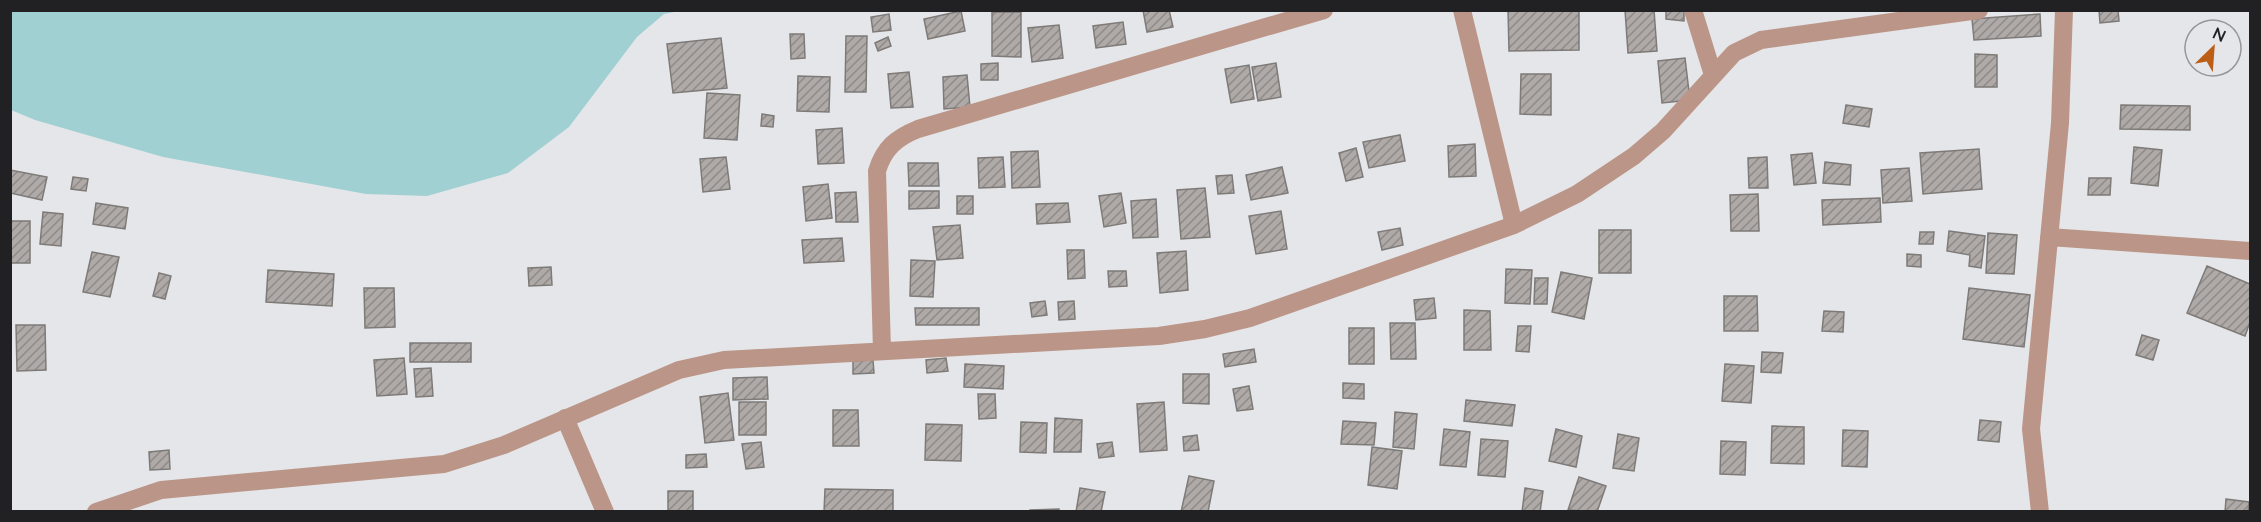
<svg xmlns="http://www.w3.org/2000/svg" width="2261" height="522" font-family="Lato,sans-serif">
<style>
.water{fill:#a1d0d3}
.building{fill:url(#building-hatch);stroke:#7e7a78;stroke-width:1.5}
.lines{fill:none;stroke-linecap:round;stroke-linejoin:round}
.minor{stroke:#bb9688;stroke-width:18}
</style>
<defs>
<pattern id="building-hatch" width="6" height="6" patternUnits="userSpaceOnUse" patternTransform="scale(1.5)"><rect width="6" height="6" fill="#afaaa8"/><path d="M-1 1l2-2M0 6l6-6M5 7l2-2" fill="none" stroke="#8e8a88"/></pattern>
</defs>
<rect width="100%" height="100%" fill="#e5e6ea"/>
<path class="water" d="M10,11L11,10L679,11L664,14L637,37L569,127L508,173L427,196L366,194L163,157L35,120L11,110Z"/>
<path class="building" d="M1143,10H1169L1173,27L1147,32Z
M1508,10H1579V50L1509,51Z
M1625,10H1654L1657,51L1628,53Z
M1666,10H1684V21L1666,19Z
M2099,10H2118L2119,21L2100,23Z
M961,11L965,31L928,39L924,19Z
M992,12H1021V57L992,56Z
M889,14L891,30L873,32L871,17Z
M2040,14L2041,36L1974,40L1972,19Z
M1123,22L1126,44L1096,48L1093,26Z
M1059,25L1063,58L1032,62L1028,28Z
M790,34H804L805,58L791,59Z
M846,36H867L866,92H845Z
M888,37L891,46L878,51L875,43Z
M721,38L727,88L673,93L667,44Z
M1975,54L1997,55V87H1975Z
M1685,58L1690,100L1662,103L1658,61Z
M998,63V80H981V64Z
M1276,63L1281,97L1258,101L1252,67Z
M1249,65L1254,99L1231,103L1225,69Z
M909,72L913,107L891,108L888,74Z
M1521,74H1551V115L1520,114Z
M967,75L970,107L944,109L943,77Z
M798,76L830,77L829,112L797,111Z
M707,93L740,95L737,140L704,138Z
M1846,105L1872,109L1869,127L1843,123Z
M2121,105L2190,106V130L2120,129Z
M762,114L774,116L773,127L761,126Z
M842,128L844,163L818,164L816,130Z
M1400,135L1405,161L1369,168L1363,142Z
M1475,144L1476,176L1449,177L1448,146Z
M2134,147L2162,150L2158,186L2131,183Z
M1356,148L1363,177L1346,181L1339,153Z
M1979,149L1982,189L1923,194L1920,153Z
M1038,151L1040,187L1012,188L1011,152Z
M1812,153L1816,183L1794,185L1791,155Z
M726,157L730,189L703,192L700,159Z
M1003,157L1005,187L979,188L978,158Z
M1767,157L1768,188H1749L1748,158Z
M1825,162L1851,165L1850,185L1823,183Z
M908,163H938L939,186H909Z
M1282,167L1288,193L1251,200L1246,175Z
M1909,168L1912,201L1883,203L1881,170Z
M10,170L47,177L42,200L10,193Z
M1232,175L1234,193L1218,194L1216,176Z
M73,177L88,179L86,191L71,189Z
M2089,178H2111L2110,195H2088Z
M828,184L832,218L806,221L803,187Z
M1205,188L1210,237L1181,239L1177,190Z
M909,191H939V208L909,209Z
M856,192L858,222H836L835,193Z
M1121,193L1126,223L1104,227L1099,196Z
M1758,194L1759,231H1731L1730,195Z
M957,196H973V214H957Z
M1880,198L1881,222L1823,225L1822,200Z
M1156,199L1158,237L1133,238L1131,201Z
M96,203L128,208L125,229L93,224Z
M1068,203L1070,222L1037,224L1036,204Z
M1281,211L1287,249L1256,254L1249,216Z
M43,212L63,214L61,246L40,244Z
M10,221H30V263H10Z
M960,225L963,258L937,260L933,227Z
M1400,228L1403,245L1382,250L1378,232Z
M1599,230H1631V273H1599Z
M1949,231L1985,236L1981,268L1969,266L1970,255L1947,251Z
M1920,232H1934L1933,244H1919Z
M1988,233L2017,235L2014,274L1986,273Z
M842,238L844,261L804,263L802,240Z
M1067,250H1084L1085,278L1068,279Z
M1186,251L1188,290L1160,293L1157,253Z
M92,252L119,257L110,297L83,292Z
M1907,254L1921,255V267L1907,266Z
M911,260L935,261L933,297L910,296Z
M2207,266L2250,284V322L2245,336L2187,313Z
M551,267L552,285L529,286L528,268Z
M1506,269L1532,270L1530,304L1505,303Z
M268,270L334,274L332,306L266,302Z
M1108,271H1126L1127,286L1109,287Z
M1561,272L1592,278L1584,319L1552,312Z
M159,273L171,276L165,299L153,296Z
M1535,278H1548L1547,304H1534Z
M364,288H394L395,327L365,328Z
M1969,288L2030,295L2024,347L1963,339Z
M1724,296H1757L1758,331H1724Z
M1434,298L1436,318L1416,320L1414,300Z
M1045,301L1047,315L1032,317L1030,303Z
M1074,301L1075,319L1059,320L1058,302Z
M915,308H979V325H916Z
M1464,310L1490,311L1491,350H1464Z
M1824,311L1844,312L1843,332L1822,331Z
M1390,323H1415L1416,359H1391Z
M16,325H45L46,370L17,371Z
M1518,326H1531L1529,352L1516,351Z
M1349,328H1374V364H1349Z
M2142,335L2159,340L2153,360L2136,355Z
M410,343H471V362H410Z
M1254,349L1256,362L1225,367L1223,354Z
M1762,352L1783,353L1781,373L1761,372Z
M404,358L407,394L377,396L374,360Z
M946,358L948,371L927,373L926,360Z
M873,360L874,373L853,374V361Z
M965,364L1004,366L1003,389L964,387Z
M1725,364L1754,366L1751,403L1722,401Z
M431,368L433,396L416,397L414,369Z
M1183,374H1209V404L1183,403Z
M767,377L768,399L733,400V378Z
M1343,383L1364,384V399L1343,398Z
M1249,386L1253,409L1237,411L1233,389Z
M728,393L734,440L705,443L700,397Z
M978,394H995L996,418L979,419Z
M1466,400L1515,405L1512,426L1464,421Z
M739,402H766V435H739Z
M1164,402L1167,450L1140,452L1137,404Z
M833,410H858L859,446H833Z
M1395,412L1417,414L1414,449L1393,447Z
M1055,418L1082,420L1081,452H1054Z
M1980,420L2001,422L1999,442L1978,440Z
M1343,421L1376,423L1374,445L1341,444Z
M1021,422L1047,423L1046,453L1020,452Z
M926,424L962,425L961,461L925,460Z
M1772,426L1804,427V464L1771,463Z
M1444,429L1470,432L1466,467L1440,465Z
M1556,429L1582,436L1576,467L1549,461Z
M1843,430L1868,431L1867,467L1842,466Z
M1618,434L1639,438L1634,471L1613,468Z
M1197,435L1199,450L1184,451L1183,437Z
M1481,439L1508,441L1505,477L1478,475Z
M1721,441L1746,442L1745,475L1720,474Z
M761,442L764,467L746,469L742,444Z
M1112,442L1114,456L1099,458L1097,444Z
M1372,447L1402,451L1397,489L1368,485Z
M169,450L170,469L150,470L149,452Z
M706,454L707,467L686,468V455Z
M1189,476L1214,481L1208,512H1181Z
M1579,477L1606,486L1597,512L1568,510Z
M1080,488L1105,492L1101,512H1076Z
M1525,488L1543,491L1540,512H1522Z
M825,489L893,490V512H824Z
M668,491H693V512H668Z
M2226,499L2249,502L2248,512H2225Z
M1059,509V512H1030V510Z"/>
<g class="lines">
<path class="minor" d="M1462,10L1514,225
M1693,10L1713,75
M2049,237L2250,251
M882,351L877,171C884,148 896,138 918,129L1324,10
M565,418L605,512
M96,512L161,490L444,464L504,445L679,370L724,360L1159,336L1205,329L1250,318L1514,225L1577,194L1634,156L1663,131L1734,53L1761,40L1979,10
M2040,512L2031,429L2060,123L2064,10"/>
</g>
<rect width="2261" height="522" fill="none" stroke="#212123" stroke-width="24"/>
<g transform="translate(2213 48) rotate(25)"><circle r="28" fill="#e5e6ea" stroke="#97979a" stroke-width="1.5"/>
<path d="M0-4.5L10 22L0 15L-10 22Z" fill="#bd5e16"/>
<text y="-9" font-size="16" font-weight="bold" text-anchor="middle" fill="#212123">N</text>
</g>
</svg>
